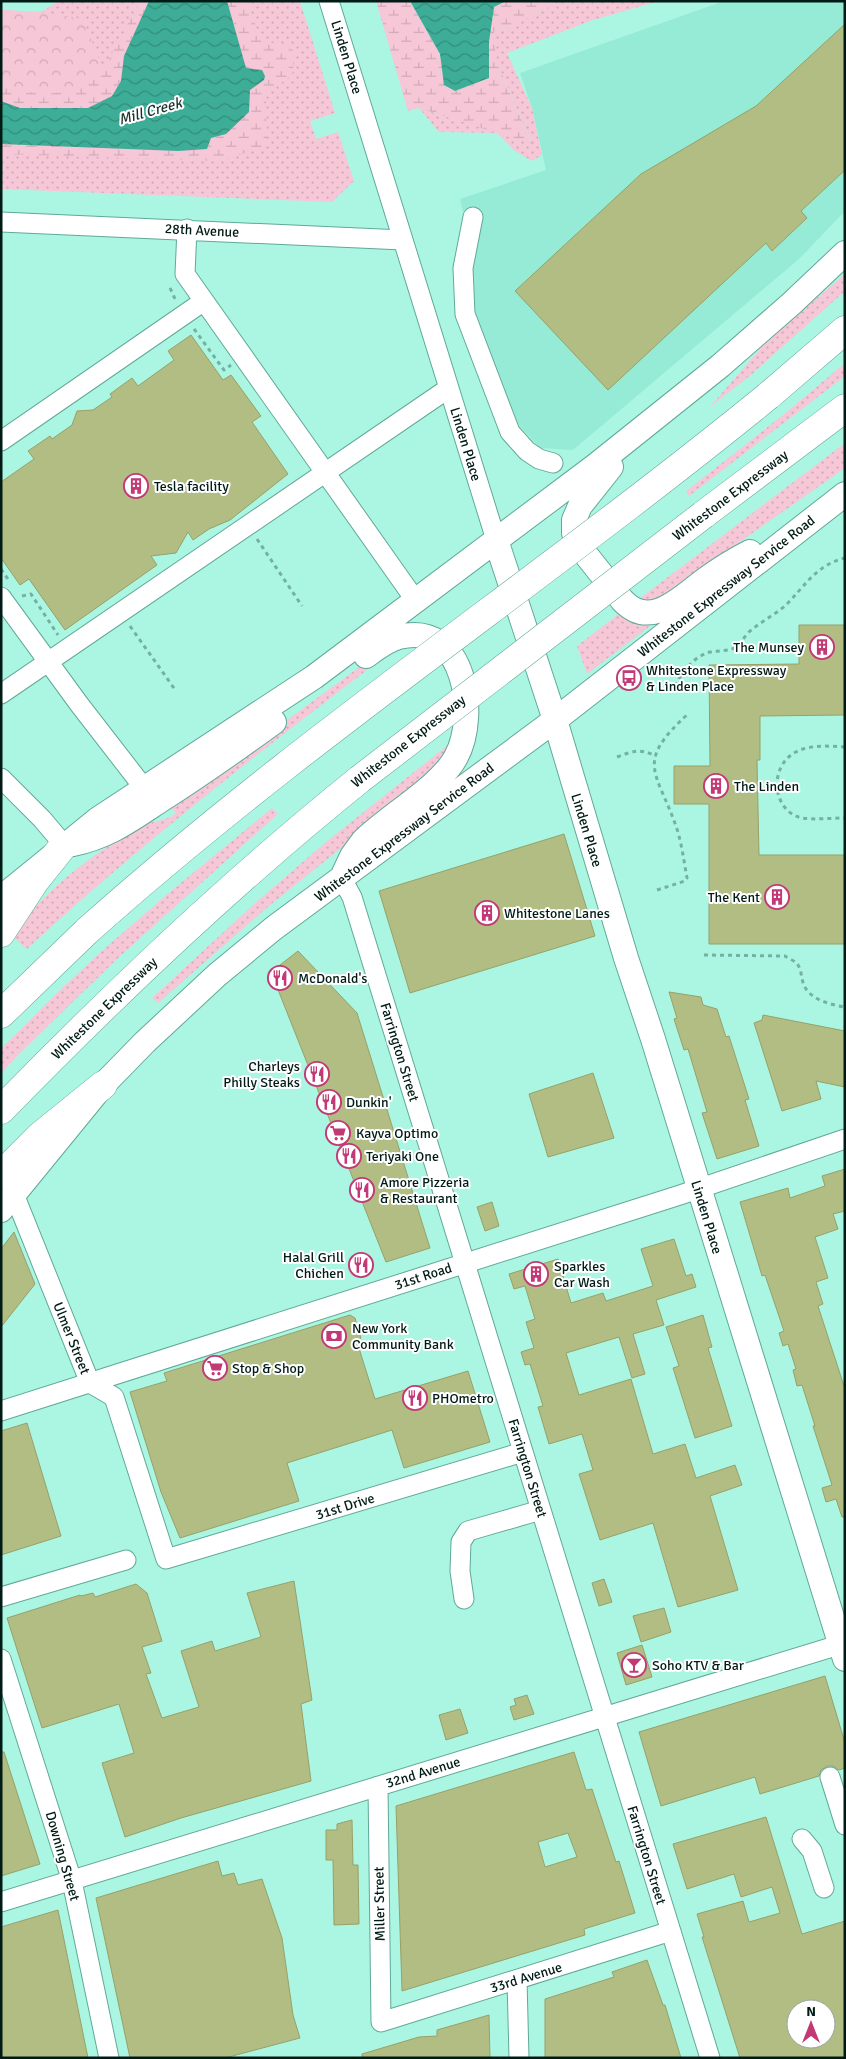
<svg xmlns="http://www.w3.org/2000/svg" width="846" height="2059" font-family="Signika,sans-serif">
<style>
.built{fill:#96ebd6}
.grass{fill:url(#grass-dots)}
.forest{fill:url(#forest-crowns)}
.wetland{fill:url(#wetland-marsh)}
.water{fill:url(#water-waves)}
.building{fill:#b1bd83;stroke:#96a168;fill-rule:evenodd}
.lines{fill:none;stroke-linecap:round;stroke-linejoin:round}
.minor-casing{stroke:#60a998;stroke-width:21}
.major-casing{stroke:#60a998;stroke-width:26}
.highway-casing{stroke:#60a998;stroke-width:29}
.path{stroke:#75b1a2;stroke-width:3;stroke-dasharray:4 4;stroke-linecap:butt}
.minor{stroke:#fff;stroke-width:19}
.major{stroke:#fff;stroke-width:24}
.highway{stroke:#fff;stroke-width:28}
.highway-bridge-casing{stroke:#60a998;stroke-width:29;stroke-linecap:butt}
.highway-bridge{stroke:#fff;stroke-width:28}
.labels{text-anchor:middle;stroke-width:4;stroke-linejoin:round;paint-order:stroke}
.street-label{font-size:14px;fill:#001b15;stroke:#fff}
.poi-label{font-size:14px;fill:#001b15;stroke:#fff;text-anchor:start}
.water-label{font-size:15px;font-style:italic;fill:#1b332d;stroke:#fff}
</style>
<defs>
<pattern id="grass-dots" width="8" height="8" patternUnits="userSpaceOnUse" patternTransform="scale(1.25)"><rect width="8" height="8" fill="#f6c7d6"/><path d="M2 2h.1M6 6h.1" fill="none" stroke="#d1aab7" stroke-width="1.8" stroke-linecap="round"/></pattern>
<pattern id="forest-crowns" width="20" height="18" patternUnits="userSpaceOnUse" patternTransform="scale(1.25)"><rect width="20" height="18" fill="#f6c7d6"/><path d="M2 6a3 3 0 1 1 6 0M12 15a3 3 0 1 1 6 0" fill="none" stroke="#d1aab7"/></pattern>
<pattern id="wetland-marsh" width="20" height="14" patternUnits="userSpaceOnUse" patternTransform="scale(1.25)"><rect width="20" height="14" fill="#f6c7d6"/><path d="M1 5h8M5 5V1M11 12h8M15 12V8" fill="none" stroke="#d1aab7"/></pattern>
<pattern id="water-waves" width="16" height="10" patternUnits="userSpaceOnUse" patternTransform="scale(1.25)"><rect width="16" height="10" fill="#3ead97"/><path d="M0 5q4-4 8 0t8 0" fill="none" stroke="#328c7a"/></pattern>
</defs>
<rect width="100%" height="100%" fill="#abf6e3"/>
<path class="built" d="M724,1H845V211L799,259L573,450L540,448L503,408L471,296L473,257L460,199L546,170L532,108L520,73Z"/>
<path class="grass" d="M59,1H300L335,113L310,121L316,139L338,132L354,181L332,202L1,189V10L41,12Z
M560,1H659L593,20L507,53L532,108L542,155L532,161L515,151L497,133L439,132L419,108L532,143L498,65L491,32L509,28Z
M845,274V291L752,374L710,407L766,342Z
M845,363V376L689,496L686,491L783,415Z
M845,443V468L734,546L676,591L660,599L645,601L639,599Z
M620,613L632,621L650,626L587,674L577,646Z
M405,641C275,740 147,838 27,949L12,935C52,883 86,860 140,826C151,821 168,821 176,813L170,806L388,646Z
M458,737L428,778L269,906L158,1003L152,998L254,904L326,842Z
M272,808L278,814L117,959L21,1052L1,1073V1049L57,993L103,950L171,891Z"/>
<path class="forest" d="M1,10L41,12L83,19L103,70L73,91L44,94L18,91L1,83Z"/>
<path class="wetland" d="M140,1H149L124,56L121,81L112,96L88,108H20L1,101V83L18,91L44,94L73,91L103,70Z
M227,1H248L260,40L290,47L295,53L292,75L266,94L267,146L219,161L1,154V144L178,151L226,134L250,90L264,80L265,76L262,70L246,68Z
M376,1H410L440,54L444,85L455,91L489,78V42L494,7L506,1H560L509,28L492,32L498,65L532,144L419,108L408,111Z"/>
<path class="water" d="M149,1H227L246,68L262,70L265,76L264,80L250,90L249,112L226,134L211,138L207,149L178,151L1,144V101L20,108H88L112,96L121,81L124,56Z
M410,1H506L494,7L489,42V78L455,91L444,85L440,54Z"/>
<path class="building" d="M845,24V170L801,211L807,218L772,251L766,243L608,390L515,291L641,174L756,106Z
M191,335L223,380L231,375L261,416L252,422L288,474L230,520L209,529L193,540L188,532L176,553L151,556L157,565L65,630L29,579L20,585L1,558V482L34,459L28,451L50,436L52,439L72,425L77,411L93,410L112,397L110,394L132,378L138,386L174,360L168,351Z
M799,625H845V715L760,716V760H757L759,855H845V944H709V804H674V766H710L709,665L799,664Z
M564,834L595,936L410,993L379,891Z
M298,951L357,1013L430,1248L386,1262L271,972Z
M669,992L701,997L703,1005L717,1009L726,1037L729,1036L749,1099L745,1100L759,1146L717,1159L702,1113L707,1112L688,1049L684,1050L674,1019L677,1018Z
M763,1015L845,1031V1087L816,1081L821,1099L782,1111L754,1023L762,1020Z
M593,1073L614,1138L548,1157L529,1094Z
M845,1169V1211L833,1214L838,1229L815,1237L828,1278L816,1282L823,1304L818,1306L845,1389V1517H842L836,1499L826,1502L822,1488L832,1485L813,1426H815L802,1385L797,1386L793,1370L796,1369L788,1344L783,1346L779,1333L784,1331L765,1275L762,1276L740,1202L788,1188L790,1198L825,1186L822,1176Z
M492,1202L499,1226L485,1231L477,1207Z
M14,1232L35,1284L1,1327V1249Z
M674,1239L686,1276L692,1274L696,1287L656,1300L664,1325L633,1334L645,1374L632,1378L619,1337L566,1353L579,1395L631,1379L653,1454L685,1444L696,1478L735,1465L742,1485L710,1496L738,1590L678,1607L653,1523L600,1540L579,1474L593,1470L582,1434L549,1444L538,1407L543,1406L530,1364L525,1365L521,1352L534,1348L526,1322L535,1319L525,1286L514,1289L509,1274L558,1259L571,1303L603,1293L606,1301L653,1286L641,1249Z
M350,1315L355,1318L361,1338L357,1342L375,1399L468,1371L490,1442L404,1468L392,1430L287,1463L299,1501L180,1538L161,1492L130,1392L167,1381L164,1373Z
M703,1315L712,1347L708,1348L732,1426L695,1438L673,1368L679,1366L666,1327Z
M27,1423L61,1536L1,1555V1431Z
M604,1579L612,1602L599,1606L592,1583Z
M294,1581L312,1700L301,1704L311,1781L181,1818L125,1837L102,1763L134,1753L119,1704L42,1728L7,1618L80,1595L81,1596L93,1593L95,1597L136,1584L147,1593L162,1641L142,1647L151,1673L146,1674L162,1718L199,1707L181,1651L212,1641L215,1651L261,1637L247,1593Z
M664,1608L671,1632L641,1642L633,1616Z
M642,1645L652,1677L626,1685L617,1653Z
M825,1676L845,1743V1768L839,1770L833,1766H827L821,1770L819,1776L760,1794L755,1777L661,1806L639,1732Z
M527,1695L534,1714L514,1720L510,1707L516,1705L514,1699Z
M460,1709L468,1733L446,1740L439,1715Z
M1,1752H4L40,1864L1,1876Z
M574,1752L586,1790L592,1789L616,1862L619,1861L635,1913L584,1929L585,1935L402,1991L396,1806ZM568,1833L577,1857L545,1867L538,1842Z
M766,1817L802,1934L845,1921V2058H740L702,1937H704L697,1914L743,1901L749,1922L780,1913L772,1887L741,1897L734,1874L687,1889L673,1844ZM796,2009H826V2039H796Z
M352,1820L353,1865H358L359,1924L334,1925L333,1860H326V1830H337V1824Z
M218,1861L222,1876L234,1873L238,1885L262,1879L282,1938L293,2015L300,2038L225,2058H130L96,1898Z
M58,1910L88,2058H1V1927Z
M647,1960L663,2005H665L681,2058H545V1999L614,1977L612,1972Z
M489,2015L490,2058H362V2054L419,2037L437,2036V2030Z"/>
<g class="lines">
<defs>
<path id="minor" d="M329,1L496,540
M473,217L463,268L465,314L510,432L527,451L539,459L553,463
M1,222L403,240
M187,229L185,274L416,601
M1,441L204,301
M1,597L79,704L144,788
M1,694L449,388
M1,778L42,819L64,845
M342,879L352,897L710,2058
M14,1194L90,1383L114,1397L166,1559L523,1452
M1,1411L680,1195L845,1139
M1,1597L126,1560
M464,1599L460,1571L461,1542L468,1531L541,1510
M1,1659L72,1881L109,2058
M830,1777L845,1825
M378,1786L381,2022L671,1931
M802,1839L812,1851L824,1888
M1,1902L845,1643
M517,1980L519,2058"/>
<path id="major" d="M611,467L580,506L574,520V533L579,546L622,600C651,631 681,597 706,579C720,569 734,560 750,552
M496,540L555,720L626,958L653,1039L845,1659
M73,844C108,837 132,819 161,800C200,775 237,749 274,722
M344,873L352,856L363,841C388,816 441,786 456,757C479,715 465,620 399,637C387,640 377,648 366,656
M1,898L98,819L314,677L595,466L720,366L791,304L845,253
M1,1210L103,1085L145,1042L217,975L274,928L555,720L845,494"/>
<path id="highway" d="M768,396L845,330
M703,515L845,408
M1,933L35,881L64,845
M1,1014L88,930
M1,1110C115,993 233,881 360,779
M1,1175L40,1136L103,1085"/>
</defs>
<use href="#minor" class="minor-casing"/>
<use href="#major" class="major-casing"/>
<use href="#highway" class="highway-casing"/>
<path class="path" d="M170,288L176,301
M194,329L224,370L231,365
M257,539L302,606
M1,569L10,582
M22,596L31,594L58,635
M130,626L176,691
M675,686C682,672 694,656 710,652C719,650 728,652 736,647C741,643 744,637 749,632C760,622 775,615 786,605C805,586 816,565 845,558
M845,747C831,746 816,745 803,749C767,760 770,811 802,818C815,820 832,818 845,818
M617,757C634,751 639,748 656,756
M657,890L685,881L687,878C684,862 682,845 677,829C657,770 633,764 689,713
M704,955L785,956C789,959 796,961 798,965C802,971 801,979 804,985C809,999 831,1005 845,1007"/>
<use href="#minor" class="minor"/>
<use href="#major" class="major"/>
<use href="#highway" class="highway"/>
<defs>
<path id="highway-bridge" d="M360,779L703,515
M88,930C303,738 545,578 768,396"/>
</defs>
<use href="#highway-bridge" class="highway-bridge-casing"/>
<use href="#highway-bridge" class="highway-bridge"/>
</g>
<defs>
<symbol id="building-ring" viewBox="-11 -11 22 22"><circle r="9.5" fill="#fff" stroke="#c23976" stroke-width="1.5"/><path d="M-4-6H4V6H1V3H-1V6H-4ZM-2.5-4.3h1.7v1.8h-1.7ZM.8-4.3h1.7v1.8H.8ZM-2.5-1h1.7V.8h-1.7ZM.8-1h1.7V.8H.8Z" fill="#c23976"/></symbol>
<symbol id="bus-ring" viewBox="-11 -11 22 22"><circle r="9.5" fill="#fff" stroke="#c23976" stroke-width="1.5"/><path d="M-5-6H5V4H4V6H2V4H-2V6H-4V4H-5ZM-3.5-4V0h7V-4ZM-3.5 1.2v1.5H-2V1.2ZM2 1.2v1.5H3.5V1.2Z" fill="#c23976"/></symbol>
<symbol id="restaurant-ring" viewBox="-11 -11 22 22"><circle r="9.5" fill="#fff" stroke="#c23976" stroke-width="1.5"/><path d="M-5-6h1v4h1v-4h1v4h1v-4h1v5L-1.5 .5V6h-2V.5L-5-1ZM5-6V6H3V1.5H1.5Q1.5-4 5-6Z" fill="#c23976"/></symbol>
<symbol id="supermarket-ring" viewBox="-11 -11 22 22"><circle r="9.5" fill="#fff" stroke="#c23976" stroke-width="1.5"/><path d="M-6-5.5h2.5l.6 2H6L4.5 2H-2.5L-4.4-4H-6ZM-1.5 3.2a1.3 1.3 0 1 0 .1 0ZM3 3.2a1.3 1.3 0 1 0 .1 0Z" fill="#c23976"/></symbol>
<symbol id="bank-ring" viewBox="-11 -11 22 22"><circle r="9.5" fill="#fff" stroke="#c23976" stroke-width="1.5"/><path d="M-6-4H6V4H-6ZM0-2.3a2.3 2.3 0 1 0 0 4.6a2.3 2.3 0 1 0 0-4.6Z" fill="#c23976"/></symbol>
<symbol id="bar-ring" viewBox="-11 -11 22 22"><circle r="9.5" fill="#fff" stroke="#c23976" stroke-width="1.5"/><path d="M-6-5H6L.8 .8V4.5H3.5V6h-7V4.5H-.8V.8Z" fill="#c23976"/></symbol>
</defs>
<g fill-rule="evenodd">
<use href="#building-ring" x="122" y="472" width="28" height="28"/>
<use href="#building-ring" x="808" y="633" width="28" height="28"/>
<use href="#bus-ring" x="615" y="664" width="28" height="28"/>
<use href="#building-ring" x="702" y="772" width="28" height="28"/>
<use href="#building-ring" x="763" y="883" width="28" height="28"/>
<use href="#building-ring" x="473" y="899" width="28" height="28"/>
<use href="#restaurant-ring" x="266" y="964" width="28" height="28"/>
<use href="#restaurant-ring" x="303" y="1060" width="28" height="28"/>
<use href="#restaurant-ring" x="315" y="1088" width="28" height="28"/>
<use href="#supermarket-ring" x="324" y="1119" width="28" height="28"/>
<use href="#restaurant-ring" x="335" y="1142" width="28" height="28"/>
<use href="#restaurant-ring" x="348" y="1176" width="28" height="28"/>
<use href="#restaurant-ring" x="347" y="1251" width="28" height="28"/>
<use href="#building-ring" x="522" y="1260" width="28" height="28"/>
<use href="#bank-ring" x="320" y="1322" width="28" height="28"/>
<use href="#supermarket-ring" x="201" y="1354" width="28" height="28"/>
<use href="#restaurant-ring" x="401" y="1384" width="28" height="28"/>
<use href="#bar-ring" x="620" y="1651" width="28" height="28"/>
</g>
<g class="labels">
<g class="street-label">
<text transform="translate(347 57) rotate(73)" y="5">Linden Place</text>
<text transform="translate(202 230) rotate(3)" y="5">28th Avenue</text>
<text transform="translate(466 444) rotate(73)" y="5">Linden Place</text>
<text transform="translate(730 495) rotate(-37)" y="5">Whitestone Expressway</text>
<text transform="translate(726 586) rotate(-38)" y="5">Whitestone Expressway Service Road</text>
<text transform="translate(408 741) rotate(-38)" y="5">Whitestone Expressway</text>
<text transform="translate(587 830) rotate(73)" y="5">Linden Place</text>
<text transform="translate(404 832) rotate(-37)" y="5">Whitestone Expressway Service Road</text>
<text transform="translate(104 1008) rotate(-44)" y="5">Whitestone Expressway</text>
<text transform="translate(400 1052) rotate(73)" y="5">Farrington Street</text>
<text transform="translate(707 1217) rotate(73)" y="5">Linden Place</text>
<text transform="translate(423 1276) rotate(-18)" y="5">31st Road</text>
<text transform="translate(72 1338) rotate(68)" y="5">Ulmer Street</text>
<text transform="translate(528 1468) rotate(73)" y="5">Farrington Street</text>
<text transform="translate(345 1506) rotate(-17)" y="5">31st Drive</text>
<text transform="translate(423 1772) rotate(-17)" y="5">32nd Avenue</text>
<text transform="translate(647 1855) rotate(73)" y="5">Farrington Street</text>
<text transform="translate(63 1856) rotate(74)" y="5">Downing Street</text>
<text transform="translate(379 1904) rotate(-91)" y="5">Miller Street</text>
<text transform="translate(526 1977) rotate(-17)" y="5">33rd Avenue</text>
</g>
<g class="poi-label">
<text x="154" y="491">Tesla facility</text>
<text x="804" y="652" text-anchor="end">The Munsey</text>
<text x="646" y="675">Whitestone Expressway<tspan x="646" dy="16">&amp; Linden Place</tspan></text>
<text x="734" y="791">The Linden</text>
<text x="760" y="902" text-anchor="end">The Kent</text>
<text x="504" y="918">Whitestone Lanes</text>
<text x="298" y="983">McDonald's</text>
<text x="300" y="1071" text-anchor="end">Charleys<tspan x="300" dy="16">Philly Steaks</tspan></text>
<text x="346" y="1107">Dunkin'</text>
<text x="356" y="1138">Kayva Optimo</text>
<text x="366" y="1161">Teriyaki One</text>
<text x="380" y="1187">Amore Pizzeria<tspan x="380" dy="16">&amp; Restaurant</tspan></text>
<text x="344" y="1262" text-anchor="end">Halal Grill<tspan x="344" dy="16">Chichen</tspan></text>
<text x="554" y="1271">Sparkles<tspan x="554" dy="16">Car Wash</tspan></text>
<text x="352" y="1333">New York<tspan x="352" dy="16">Community Bank</tspan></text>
<text x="232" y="1373">Stop &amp; Shop</text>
<text x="432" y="1403">PHOmetro</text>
<text x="652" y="1670">Soho KTV &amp; Bar</text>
</g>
<g class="water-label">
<text transform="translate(150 111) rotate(-16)" y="5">Mill Creek</text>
</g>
</g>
<rect width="846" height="2059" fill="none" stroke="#001b15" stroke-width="5"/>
<g transform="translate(811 2024)"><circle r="24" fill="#ffffff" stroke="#99a4a1"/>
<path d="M0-4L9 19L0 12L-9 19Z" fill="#c23976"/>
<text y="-8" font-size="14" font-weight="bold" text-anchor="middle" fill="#001b15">N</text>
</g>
</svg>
